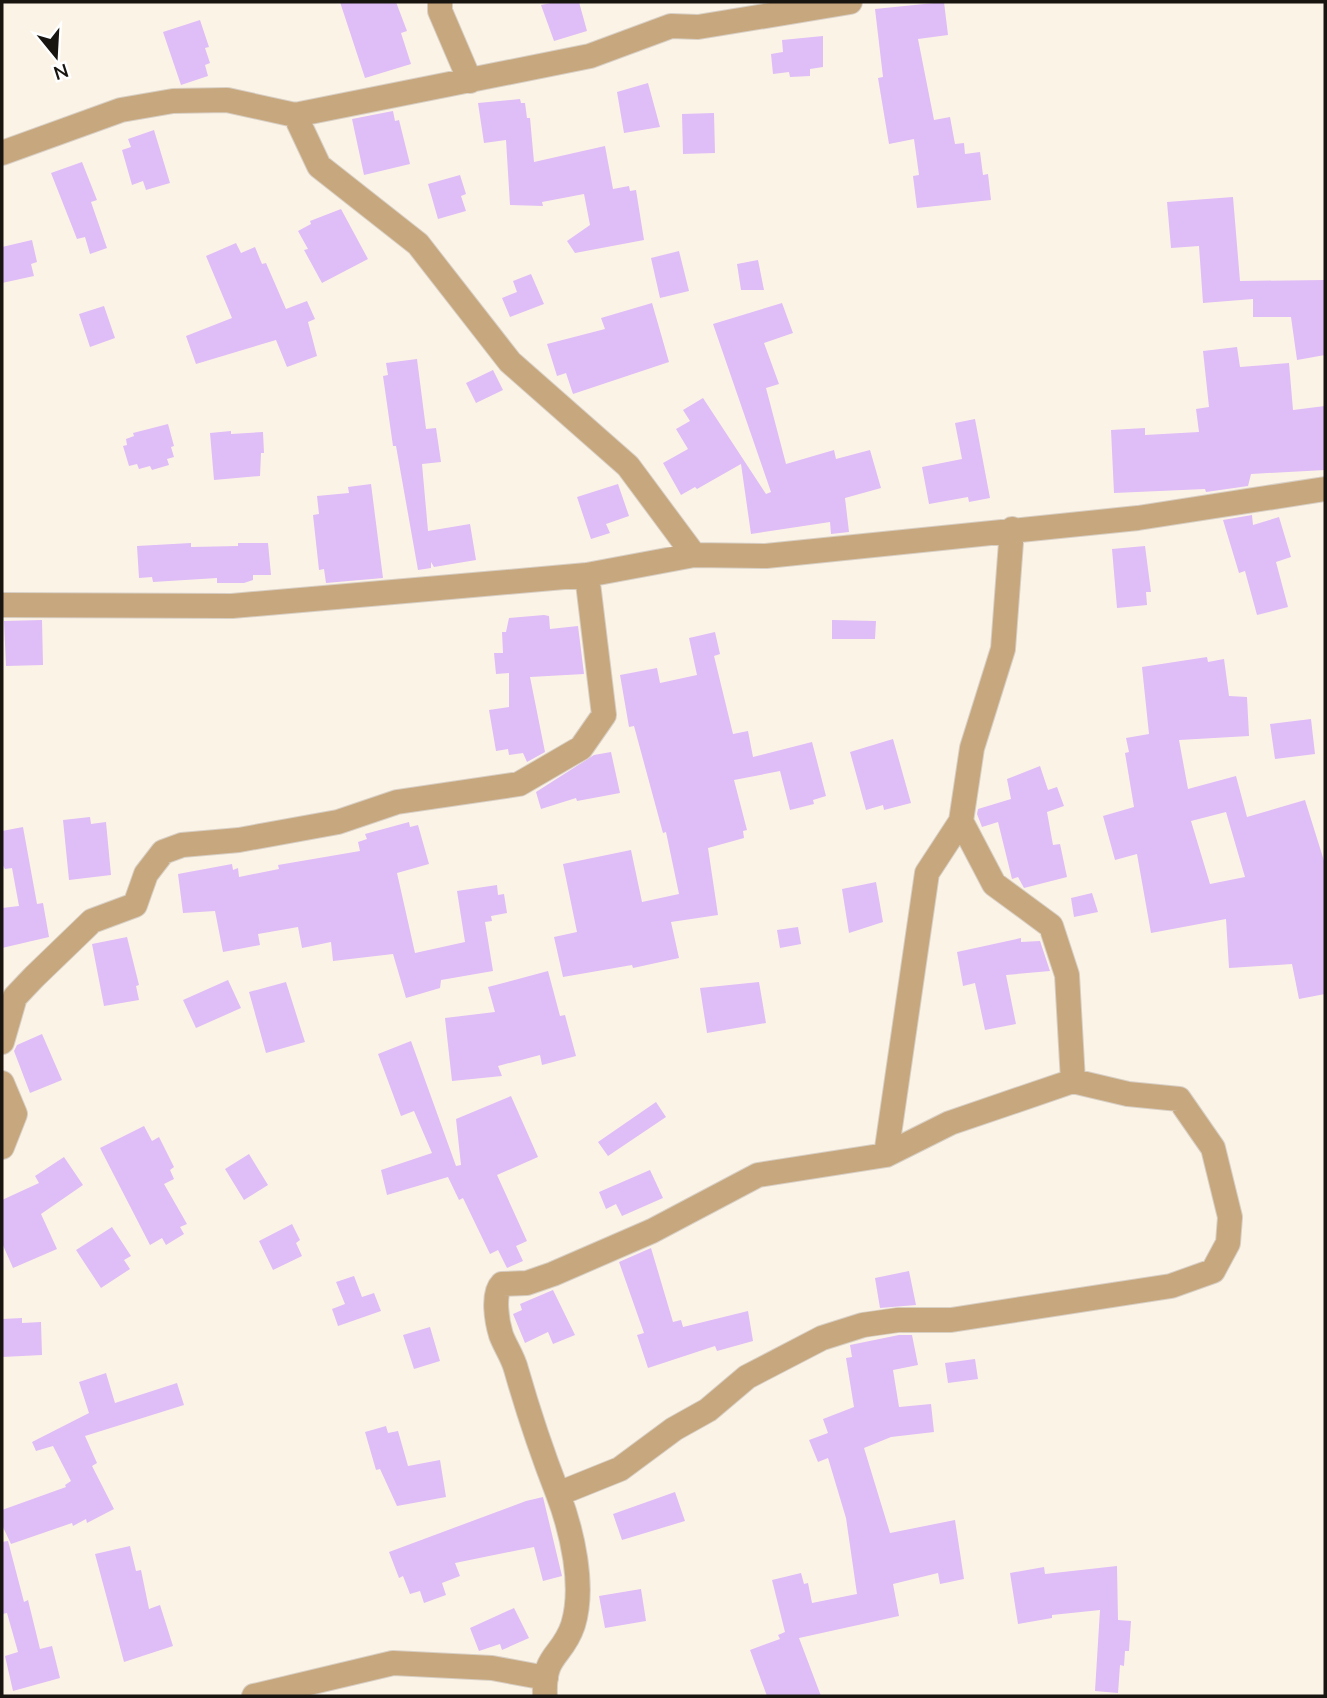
<svg xmlns="http://www.w3.org/2000/svg" width="1327" height="1698" font-family="'Nunito Sans',sans-serif">
<style>
.building{fill:#dfbdf7;fill-rule:evenodd}
.lines{fill:none;stroke-linecap:round;stroke-linejoin:round}
.minor-casing{stroke:#d8cfc5;stroke-width:26}
.minor{stroke:#c6a77e;stroke-width:24}
</style>
<rect width="100%" height="100%" fill="#fcf3e7"/>
<path class="building" d="M340,2H396L407,31L401,33L411,64L365,78Z
M556,2H579L587,31L554,41L541,5Z
M944,2L948,35L918,39L934,120L950,117L955,144L964,143L965,154L980,152L983,175L988,174L991,200L917,208L913,176L919,175L914,139L889,144L878,78L883,77L875,9Z
M200,20L209,47L205,48L210,63L205,65L208,76L181,85L163,32Z
M823,36V67L810,69V76L790,77L789,72L773,74L771,54L783,52L782,40Z
M648,83L660,127L624,133L617,92Z
M520,99L521,103H525L527,118H530L534,162L605,146L613,189L629,186L630,191L636,190L644,240L575,253L567,241L590,225L584,194L542,202L543,206L510,205L506,140L484,143L478,103Z
M393,111L395,121L399,120L410,164L364,175L352,119Z
M714,113L715,153L683,154L682,114Z
M154,130L170,183L146,190L143,181L132,185L122,150L131,147L128,139Z
M82,162L97,200L91,202L107,248L90,254L85,237L77,239L51,173Z
M460,175L466,194L461,196L466,211L438,219L428,184Z
M1233,197L1240,281L1325,280V355L1297,360L1291,317H1253V299L1203,303L1199,246L1171,248L1167,202Z
M341,209L368,259L322,283L304,250L308,249L298,231L311,224L310,221Z
M32,240L37,262L31,264L34,276L2,283V247Z
M236,243L241,253L255,247L262,264L266,263L286,309L307,301L315,319L308,322L317,356L287,367L276,340L196,364L186,336L232,318L206,256Z
M679,251L689,291L660,298L651,258Z
M758,260L764,290H741L737,264Z
M531,274L544,304L510,317L502,298L517,292L513,281Z
M652,303L669,362L573,394L566,373L557,376L547,344L605,329L601,318Z
M782,303L793,333L764,343L779,384L766,388L786,464L834,450L836,459L870,450L881,488L845,498L849,532L831,534L830,522L751,534L741,464L697,489L695,487L681,495L663,463L688,449L676,429L690,421L683,410L703,398L766,494L771,492L713,324Z
M104,306L115,338L90,347L79,314Z
M1237,347L1240,367L1289,363L1293,410L1325,406V470L1251,474L1248,486L1206,492L1205,489L1114,493L1111,430L1145,428V435L1199,432L1196,409L1209,407L1203,351Z
M417,359L426,429L436,428L441,462L422,464L428,531L470,524L476,560L434,567L431,562V568L418,570L396,446H393L383,376L388,375L386,363Z
M493,370L503,390L476,403L466,383Z
M975,419L990,498L969,502L968,497L929,504L922,467L962,459L955,423Z
M168,424L174,446L171,447L174,457L167,459L169,465L152,470L150,466L139,469L137,464L129,466L123,446L127,445L126,439L134,436L133,433Z
M231,431V434L263,432L264,453H261L260,476L214,480L210,433Z
M371,484L383,578L326,583L324,569L319,570L313,515L319,514L317,496L349,493L348,487Z
M618,484L629,516L606,524L610,533L591,539L577,497Z
M1252,515L1253,525L1279,517L1291,557L1276,562L1288,607L1257,615L1245,571L1239,573L1223,520Z
M191,543V547L238,546V543H268L271,575H253V580L244,583H217V578L153,582L152,577L139,578L137,546Z
M1145,546L1151,592H1146L1147,605L1117,608L1112,549Z
M544,615L549,616L550,629L578,626L584,674L530,677L545,752L527,762L523,753L509,755L508,749L496,751L489,710L509,707V673L496,674L494,653H503L502,632H506L509,618Z
M42,620L43,665L6,666L4,621Z
M832,620L876,621L875,639H832Z
M715,632L720,654L714,656L733,734L748,731L753,757L812,742L826,796L813,800L814,804L790,810L780,771L734,780L747,830L743,831L744,838L708,848L718,915L671,922L679,958L633,968L632,965L563,977L554,937L577,932L563,864L631,850L642,902L679,894L666,832L663,833L634,726L629,727L620,675L657,668L660,683L697,675L689,638Z
M1207,657L1208,662L1224,659L1229,696L1247,697L1249,736L1179,740L1188,789L1236,776L1247,817L1305,800L1325,864V994L1299,999L1292,964L1229,968L1226,919L1151,933L1137,854L1115,860L1103,816L1134,807L1125,753L1129,752L1126,738L1149,734L1142,667ZM1226,812L1245,877L1210,884L1191,821Z
M1311,719L1315,754L1275,759L1270,724Z
M893,739L911,803L884,810L883,805L866,810L850,752Z
M611,752L620,793L577,801L576,798L541,809L536,792L594,755Z
M1040,766L1048,790L1057,787L1064,806L1047,812L1053,845L1060,844L1067,877L1024,888L1018,877L1012,879L998,822L982,827L977,814L978,809L1011,799L1007,779Z
M90,817L91,824L106,822L111,875L69,880L63,820Z
M409,822L410,827L418,825L429,864L397,873L415,953L465,942L457,891L497,885L498,895L504,894L507,913L491,916L492,921L485,922L493,971L441,980L440,988L406,998L393,954L333,961L331,942L302,948L298,927L258,934L260,945L223,952L215,911L183,913L178,874L232,864L233,870L238,868L239,877L279,869L278,865L360,851L358,842L367,839L365,834Z
M23,827L37,904L43,903L49,937L2,948V908L19,906L12,868L5,869L2,864V831Z
M876,882L883,922L849,933L842,889Z
M1092,893L1098,912L1074,917L1071,898Z
M798,927L801,944L780,948L777,930Z
M127,937L139,985L136,986L139,1000L104,1006L92,944Z
M1021,938V942L1040,941L1050,971L1006,975L1016,1024L985,1030L975,983L963,986L957,952Z
M548,971L560,1016L565,1015L576,1056L542,1065L540,1055L498,1066L502,1076L452,1081L445,1018L495,1012L488,987Z
M228,980L241,1008L196,1028L183,1000Z
M286,982L305,1042L266,1053L249,992Z
M759,982L766,1023L707,1033L700,988Z
M42,1034L62,1080L30,1093L14,1051L17,1045Z
M411,1041L456,1166L461,1165L456,1119L511,1096L538,1157L497,1175L527,1241L516,1246L523,1261L507,1268L498,1250L490,1254L463,1198L459,1200L448,1177L387,1195L381,1170L432,1153L414,1111L401,1116L378,1054Z
M656,1102L666,1117L608,1156L598,1142Z
M144,1126L152,1141L159,1137L174,1167L170,1170L174,1179L164,1184L187,1224L180,1227L184,1234L166,1245L162,1238L150,1245L100,1148Z
M249,1154L268,1185L244,1200L225,1169Z
M64,1157L83,1185L41,1214L57,1249L13,1268L2,1243V1200L39,1183L35,1176Z
M650,1170L663,1198L622,1216L616,1204L606,1209L599,1192Z
M292,1224L300,1240L296,1243L302,1256L273,1270L259,1241Z
M112,1227L131,1256L124,1260L130,1269L101,1288L76,1250Z
M651,1248L673,1322L681,1320L683,1327L748,1311L753,1341L717,1351L715,1346L648,1368L637,1335L644,1333L619,1262Z
M909,1271L916,1305L880,1308L875,1278Z
M354,1276L362,1297L374,1293L381,1311L338,1326L332,1309L345,1304L336,1282Z
M553,1290L575,1335L553,1344L548,1332L525,1343L513,1314L522,1310L520,1304Z
M22,1318V1323L41,1322L42,1355L2,1357V1319Z
M430,1327L440,1361L414,1369L403,1335Z
M899,1335H912L918,1365L893,1370L899,1407L931,1404L934,1432L891,1437L864,1448L890,1533L955,1520L964,1579L940,1584L938,1573L893,1584L899,1616L799,1638L821,1696H767L750,1650L780,1639L778,1635L785,1632L772,1580L801,1573L804,1584L808,1583L812,1603L857,1594L846,1518L828,1458L818,1462L809,1440L828,1433L823,1419L854,1407L846,1358L852,1357L850,1345Z
M975,1359L978,1379L948,1383L945,1363Z
M106,1373L115,1403L177,1383L184,1405L85,1436L97,1463L92,1466L114,1509L87,1523L86,1519L73,1526L72,1523L11,1544L2,1525V1510L66,1487L65,1485L71,1481L53,1446L36,1451L32,1442L89,1413L79,1382Z
M386,1426L388,1433L398,1431L408,1466L440,1460L446,1497L397,1506L380,1469L376,1470L365,1432Z
M675,1492L685,1521L622,1540L613,1514Z
M543,1497L562,1576L543,1581L534,1547L455,1563L460,1576L442,1583L446,1595L424,1603L420,1591L410,1594L403,1576L399,1578L389,1552L526,1501Z
M8,1541L24,1602L28,1600L40,1649L52,1646L60,1678L13,1691L5,1656L18,1652L7,1613L2,1614V1542Z
M130,1546L136,1571L141,1570L149,1609L160,1605L173,1646L124,1662L95,1554Z
M1117,1566L1118,1620L1131,1621L1129,1651H1125L1124,1666L1120,1665L1118,1693L1095,1691L1100,1610L1052,1615V1618L1018,1624L1010,1573L1044,1567L1045,1574Z
M641,1589L646,1621L605,1628L599,1596Z
M514,1608L529,1638L502,1650L500,1644L479,1651L470,1628Z"/>
<g class="lines">
<defs>
<path id="minor" d="M440,2V11L470,81
M295,115L319,166L418,244L510,362L628,466L694,555
M2,153L121,110L173,101L227,100L295,115L590,56L671,26L698,27L850,2
M2,605L232,606L416,590L587,575L694,555L766,556L1138,518L1325,489
M961,821L994,884L1051,926L1067,975L1073,1081
M2,1042L15,997L34,977L92,921L135,905L146,874L163,852L182,845L239,840L338,822L397,802L519,784L581,748L604,715L587,575
M2,1083L15,1114L2,1147
M886,1155L927,873L961,821L972,748L1003,649L1012,529
M254,1696L393,1663L492,1668L546,1678
M545,1696C543,1653 562,1658 573,1625C585,1586 572,1531 558,1494C542,1453 528,1411 516,1369C513,1357 505,1346 501,1335C497,1322 492,1294 502,1284L527,1283L553,1274L652,1231L758,1175L886,1155L950,1123L1073,1081L1128,1094L1179,1099L1213,1148L1230,1217L1228,1243L1213,1271L1171,1286L951,1320H898L863,1325L822,1338L747,1377L708,1410L674,1429L620,1469L558,1494"/>
</defs>
<use href="#minor" class="minor-casing"/>
<use href="#minor" class="minor"/>
</g>
<rect width="1327" height="1698" fill="none" stroke="#181511" stroke-width="7"/>
<g transform="translate(56 56) rotate(162)" stroke="#ffffff" stroke-width="5" paint-order="stroke">
<path d="M0-5L12 26L0 18L-12 26Z" fill="#181511"/>
<text y="-10" font-size="19" font-weight="bold" text-anchor="middle" fill="#181511">N</text>
</g>
</svg>
